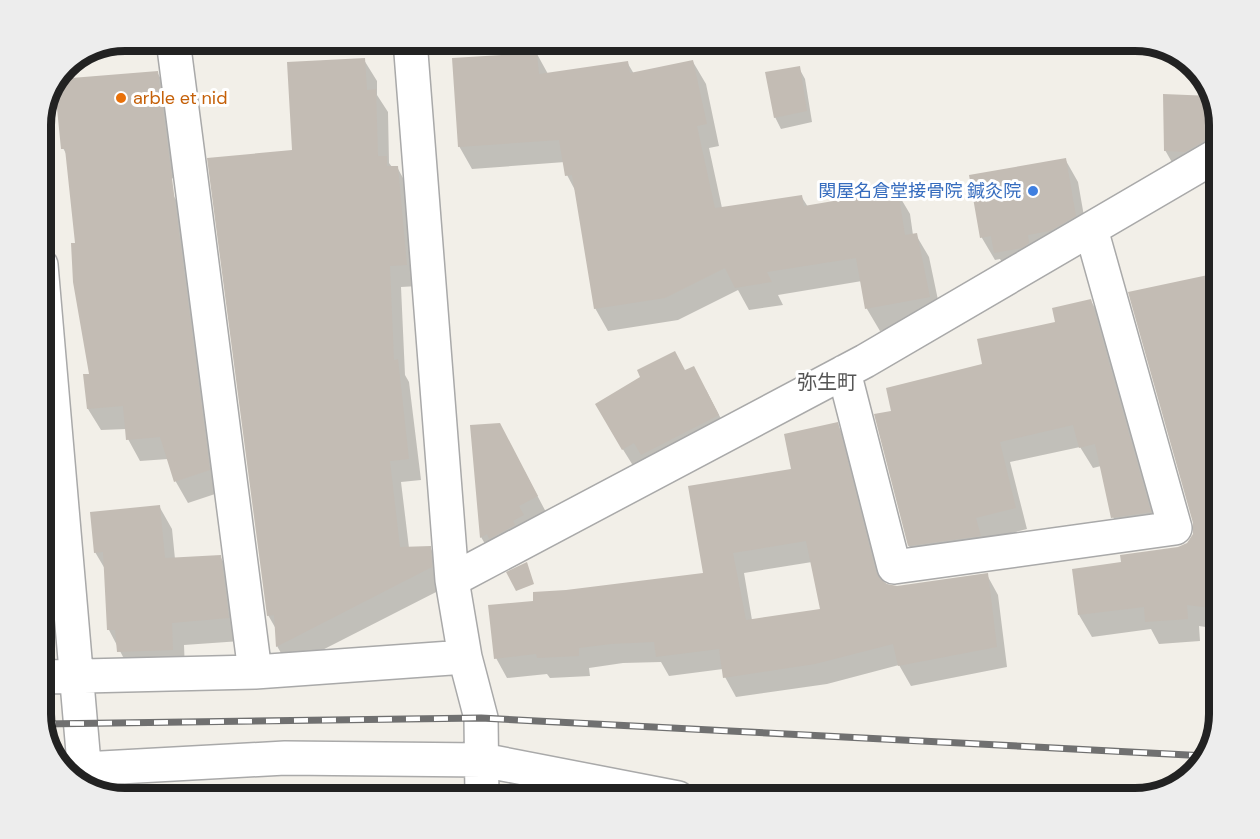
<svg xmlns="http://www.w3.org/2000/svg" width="1260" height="839" font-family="'DM Sans','Noto Sans JP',sans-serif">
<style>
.shadow{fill:#0003;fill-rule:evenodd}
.building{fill:#c3bcb4;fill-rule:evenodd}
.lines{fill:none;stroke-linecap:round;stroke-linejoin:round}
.minor-casing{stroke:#a9a9a9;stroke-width:36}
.minor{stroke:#fff;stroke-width:33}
.rail-casing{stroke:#707070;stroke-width:7}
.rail{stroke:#fff;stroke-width:4.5;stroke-dasharray:14;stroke-linecap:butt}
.food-dot{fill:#e8710a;stroke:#fff;stroke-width:2}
.shop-dot{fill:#3f7fe0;stroke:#fff;stroke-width:2}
.labels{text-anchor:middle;stroke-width:6;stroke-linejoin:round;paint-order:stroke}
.food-label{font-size:18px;fill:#c56008;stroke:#fff;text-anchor:start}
.shop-label{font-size:18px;fill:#366cbe;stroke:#fff;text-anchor:end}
.neighbourhood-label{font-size:20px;fill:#555;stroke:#fff}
.rim{fill:none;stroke:#222;stroke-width:8}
</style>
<rect width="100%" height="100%" fill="#f2efe8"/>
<path class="shadow" d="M537,54L548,74L627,62L634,74L693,62L706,84L719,146L709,148L722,208L801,196L808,207L897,192L910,214L913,235H916L929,257L942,319L880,331L867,309L862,281L778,295L783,305L749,310L738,290L678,320L608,331L595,308L576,192L567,175L565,162L472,169L459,146Z
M364,60L377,81V95L388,112L389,163L392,167H397L409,189L418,286L401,287L405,375L409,382L421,480L401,482L409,548L430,547L442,569L444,588L289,667L277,646L276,629L268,615L293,152Z
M799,68L805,79L812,122L781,129L775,117Z
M157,72L170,95L181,178L81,182L63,148L56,85L58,80Z
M1164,95L1213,97L1219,120V162L1178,173L1165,150Z
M1065,159L1078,182L1088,239L1009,275L1000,259L995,260L982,238L971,176Z
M173,195L186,216L221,492L188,503L176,482L168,459L140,461L128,439L127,429L101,430L88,409L91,375Z
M1207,276L1219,298V629L1199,626L1200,641L1159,644L1151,629L1092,637L1079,615L1123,564L1179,548L1189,543L1195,533Z
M1091,301L1103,322L1162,533L1125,538L1113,517L1101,466L1093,468L1080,447L1010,462L1027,529L987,539L921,566L909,546L893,412L984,366Z
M685,372L706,390L731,438L637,472L609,427L642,378Z
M837,424L848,444L884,584L897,587L987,575L998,595L1007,667L911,686L899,665L827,684L736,697L725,677L723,669L669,676L661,662L623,663L589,668L590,676L550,678L547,674L507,678L496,658L535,602L566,592L705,574L793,471ZM812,562L822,610L752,620L744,573Z
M472,426L509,442L547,514L491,554L481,537Z
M159,506L172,529L175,559L220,556L233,579L241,641L184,645L185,672L132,674L109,630L105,569L95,552Z
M230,789L232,792L326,795L328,798H180V792Z"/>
<path class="building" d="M537,53L539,74L628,61L630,73L693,60L707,124L697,126L715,208L802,195L804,206L898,190L905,235L917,233L930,297L865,309L856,258L767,272L772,282L735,288L725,268L665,298L594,309L572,175L565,176L559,140L458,147L452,58Z
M365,58L367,90L376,89L378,156H387V166H398L407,265L390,266L394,360L398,359L409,459L390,461L400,547L431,546L432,567L276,647L274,615L267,616L207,158L292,150L287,62Z
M800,66L807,111L774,118L765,72Z
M158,71L210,470L174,482L160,437L126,440L123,406L87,409L83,374H89L73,282L71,243H75L65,149H61L55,88L59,79Z
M1163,94L1212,96L1219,120V135L1210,138L1185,152L1164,151Z
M1066,158L1076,216L1050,231L1028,235L1029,243L1022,248L994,253L991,236L980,238L969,175Z
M1208,275L1219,328V609L1187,605L1188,619L1145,622L1144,607L1078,615L1072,569L1121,562L1120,555L1178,547L1187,543L1193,534V523L1128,292Z
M1091,299L1151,512L1111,518L1095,444L1079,448L1073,425L1000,442L1016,508L976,518L981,536L908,546L874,414L891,411L886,388L982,364L977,339L1055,322L1052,308Z
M675,351L685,370L694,366L719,415L641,455L634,443L622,450L595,404L640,377L637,370Z
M838,422L876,572L880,579L887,584L897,586L988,573L997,647L898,666L893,644L815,664L723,678L719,649L656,657L654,642L611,644L579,648V656L537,658L536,654L494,659L488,605L533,601V592L566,590L703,573L688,486L791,469L784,434ZM806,541L820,609L746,620L733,553Z
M500,423L538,496L519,506L524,515L513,521L515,525L489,539L487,534L480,538L470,425Z
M160,505L165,558L221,555L229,618L172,623L173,650L117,652L115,630H107L103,552L94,553L90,512Z
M527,562L534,584L516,591L506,572Z"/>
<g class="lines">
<defs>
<path id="minor" d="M173,40L255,672
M410,40L452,580L465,657L481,718L482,798
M41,265L86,787
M844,372L894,567L1175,528L1091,229
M452,580L865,361L1219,154
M41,677L255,672L465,657
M65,770L285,758L482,760L678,798"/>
</defs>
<use href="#minor" class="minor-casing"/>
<use href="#minor" class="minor"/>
<defs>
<path id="rail" d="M42,724L481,718L1207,756"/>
</defs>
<use href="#rail" class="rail-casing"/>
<use href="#rail" class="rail"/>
</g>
<circle class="food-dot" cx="121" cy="98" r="6"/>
<circle class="shop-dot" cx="1033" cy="191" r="6"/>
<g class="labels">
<g class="food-label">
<text x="133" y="104">arble et nid</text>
</g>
<g class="shop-label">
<text x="1021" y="197">関屋名倉堂接骨院 鍼灸院</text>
</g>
<g class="neighbourhood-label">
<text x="827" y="389">弥生町</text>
</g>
</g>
<path d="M0 0H1260V839H0ZM125 51H1135A74 74 0 0 1 1209 125V714A74 74 0 0 1 1135 788H125A74 74 0 0 1 51 714V125A74 74 0 0 1 125 51Z" fill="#ededed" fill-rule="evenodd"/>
<path class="rim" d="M125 51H1135A74 74 0 0 1 1209 125V714A74 74 0 0 1 1135 788H125A74 74 0 0 1 51 714V125A74 74 0 0 1 125 51Z"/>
</svg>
